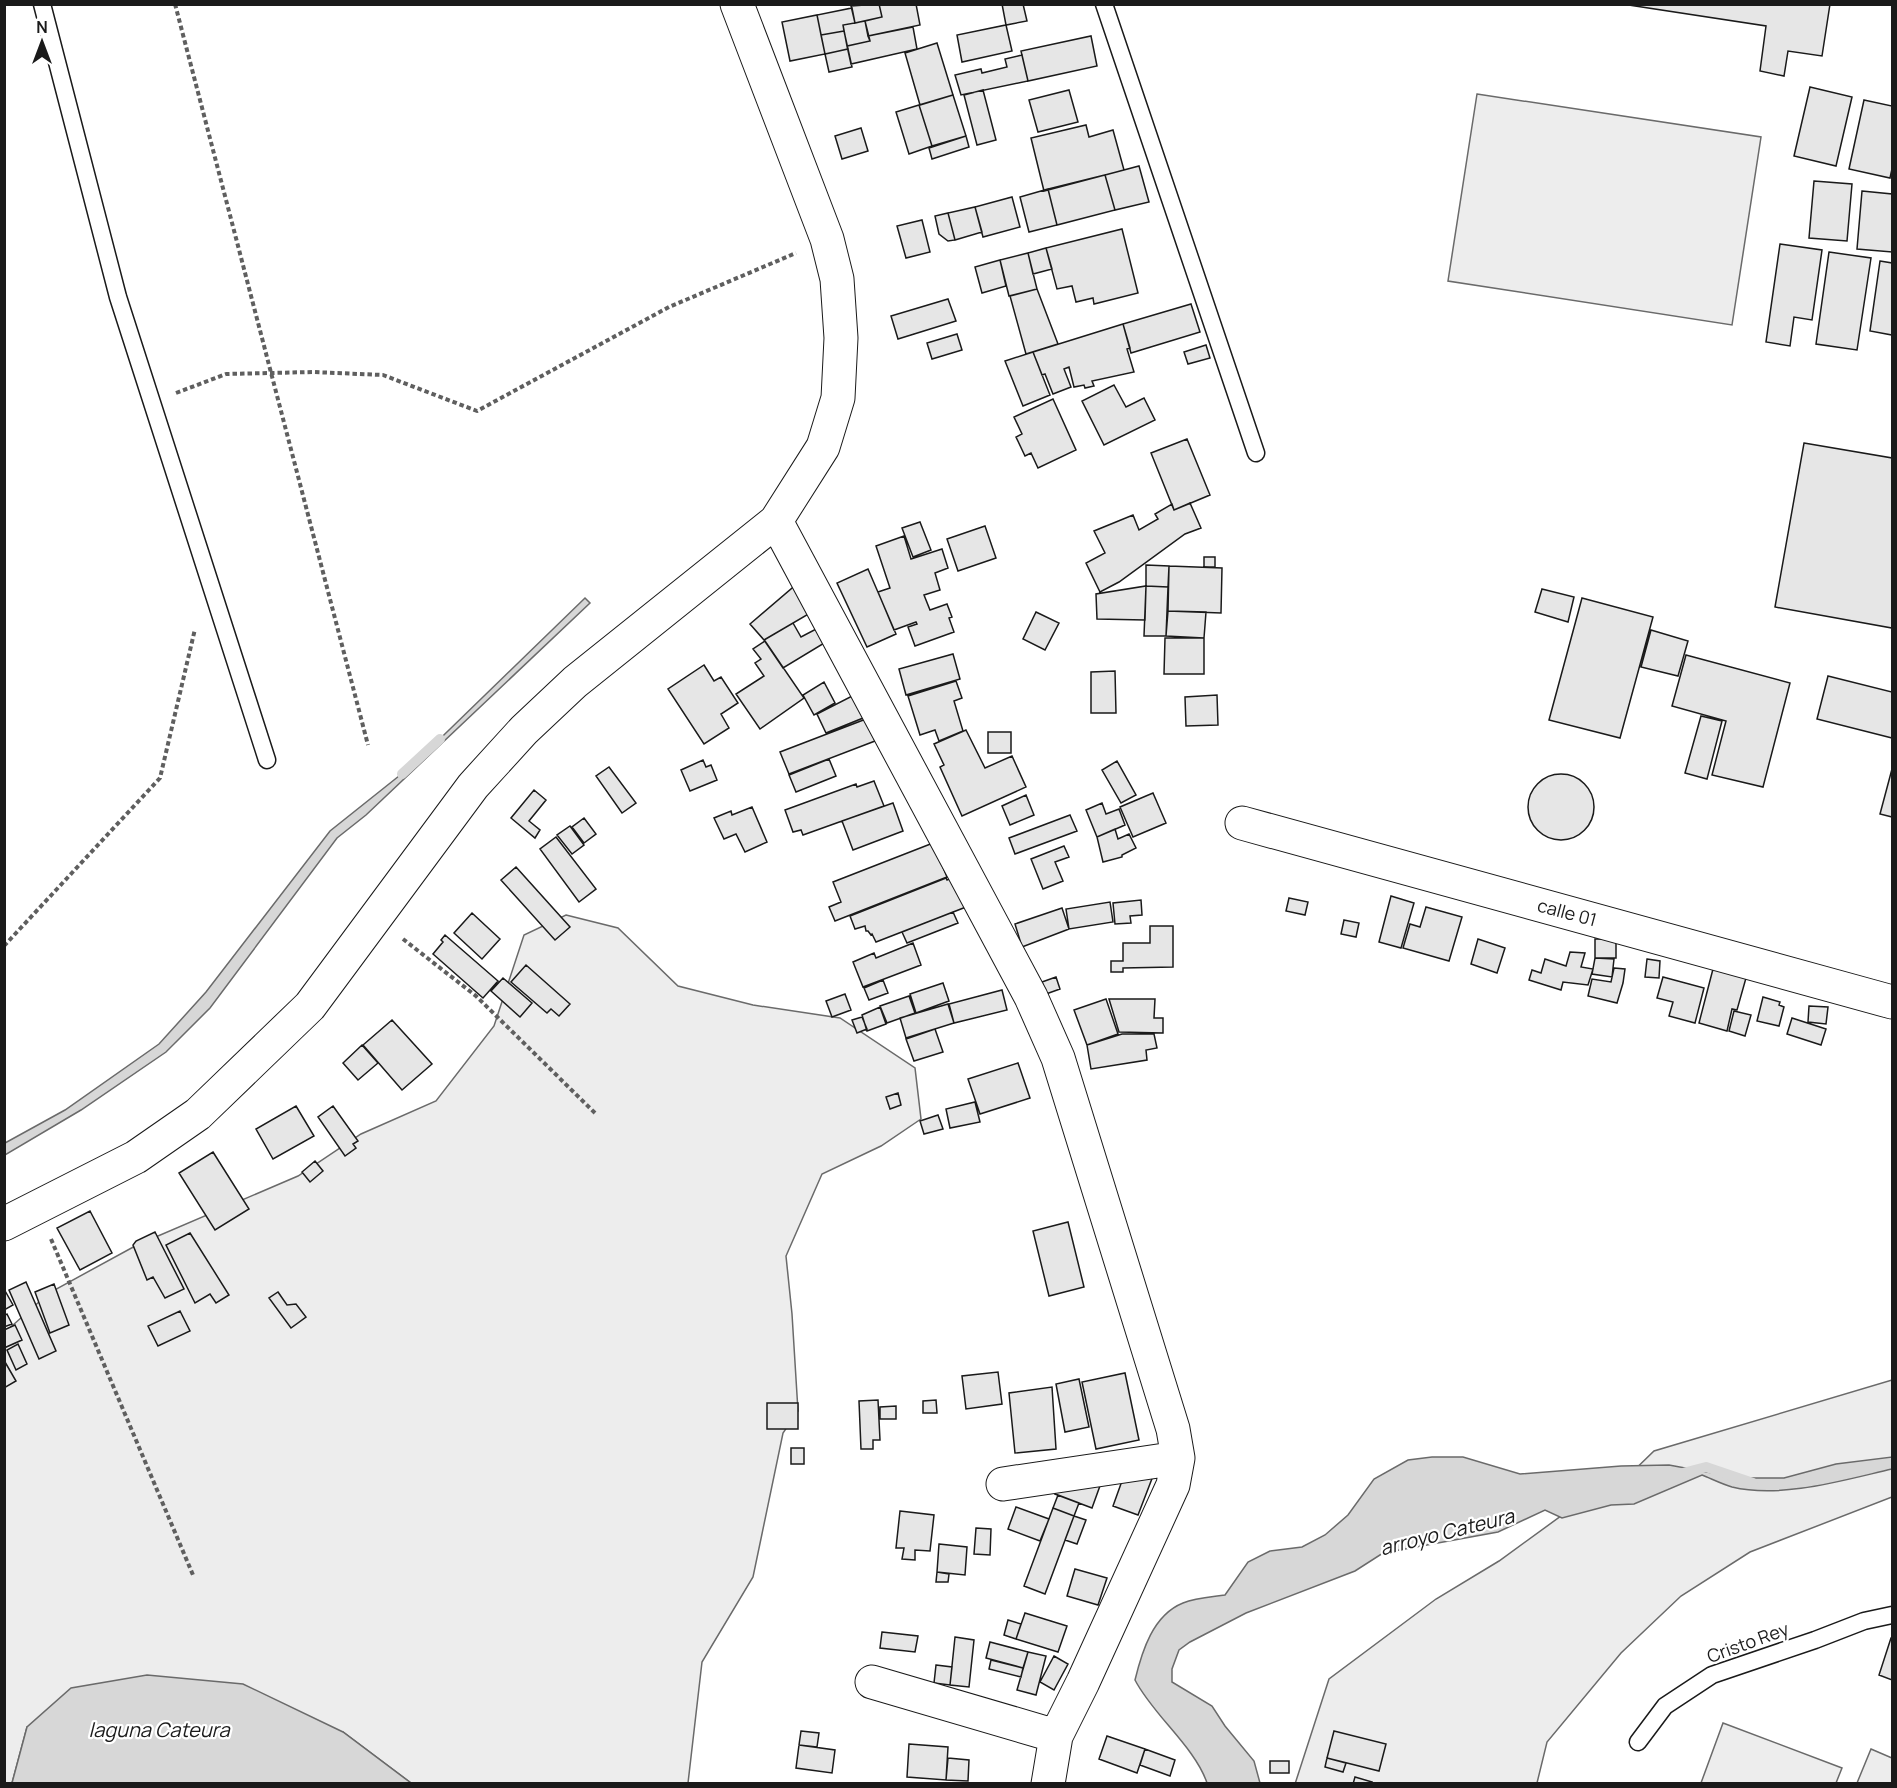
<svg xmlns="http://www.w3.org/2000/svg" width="1897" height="1788" font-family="Manrope,sans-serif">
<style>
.built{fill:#ededed;stroke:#6a6a6a;stroke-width:1.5}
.water{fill:#d7d7d7;stroke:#6a6a6a;stroke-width:1.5}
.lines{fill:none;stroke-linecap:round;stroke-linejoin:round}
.stream{stroke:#d7d7d7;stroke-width:10}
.building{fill:#e6e6e6;stroke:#1a1a1a;stroke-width:1.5}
.service-casing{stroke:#1a1a1a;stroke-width:19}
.minor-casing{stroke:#1a1a1a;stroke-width:35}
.path{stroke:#5f5f5f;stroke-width:4;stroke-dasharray:4.5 3;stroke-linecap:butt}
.service{stroke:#fff;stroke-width:16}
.minor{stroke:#fff;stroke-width:33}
.labels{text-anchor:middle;stroke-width:4.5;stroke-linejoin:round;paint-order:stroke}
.street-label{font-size:18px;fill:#1a1a1a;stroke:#fff}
.water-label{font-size:20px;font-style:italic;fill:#1a1a1a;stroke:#fff}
</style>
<rect width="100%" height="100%" fill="#fff"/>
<path class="built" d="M1477,94L1761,137L1732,325L1448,281Z
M566,915L618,928L678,986L753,1005L840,1018L915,1068L921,1119L881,1146L822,1174L786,1256L792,1314L798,1411L783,1433L753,1577L702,1662L688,1783H411L343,1732L27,1727L12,1783H5L4,1333L49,1293L137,1245L298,1176L361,1134L436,1101L494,1026L524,935Z
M1892,1380V1497L1750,1552L1681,1596L1621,1653L1547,1742L1537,1783L1295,1784L1329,1679L1436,1599L1499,1561L1572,1508L1618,1486L1654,1451Z
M1723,1723L1842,1768L1836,1783H1701Z
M1871,1749L1892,1758V1783H1857Z"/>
<path class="water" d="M585,598L590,603L366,815L337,838L210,1008L166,1052L81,1110L5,1155V1143L65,1110L159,1044L206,992L330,831L414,764Z
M1432,1457H1463L1520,1474L1621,1466L1669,1465L1739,1478H1784L1836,1464L1892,1457V1469C1844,1480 1781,1499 1732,1487C1722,1484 1712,1479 1702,1475L1634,1504L1611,1505L1562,1518L1545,1510L1498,1532L1383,1553L1355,1571L1246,1613L1190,1642L1179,1650L1172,1669V1682L1212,1706L1225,1726L1254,1761L1260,1783H1207C1195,1747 1153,1715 1135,1680C1142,1651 1153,1615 1183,1603C1196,1598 1212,1597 1225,1595L1248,1562L1270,1551L1302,1547L1325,1535L1348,1515L1374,1479L1408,1460Z
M147,1675L243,1684L343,1732L411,1783H12L27,1727L71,1688Z"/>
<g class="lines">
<path class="stream" d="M402,774L440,739
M1679,1474L1706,1467L1753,1483"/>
</g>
<path class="building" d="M879,4H916L920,25L868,36L865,21L882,17Z
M879,4L882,17L855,23L851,6Z
M1002,4H1023L1027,21L1006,25Z
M1622,4H1830L1822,56L1788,51L1784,76L1760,71L1766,26Z
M852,8L855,23L843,25L844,31L821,35L817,15Z
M817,15L825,54L790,61L782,22Z
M865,21L870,41L847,46L843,25Z
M1006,25L1012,51L962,62L957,35Z
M913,27L917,49L851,64L847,46L870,41L868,36Z
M844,31L848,49L825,54L821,35Z
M1091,36L1097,66L1028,81L1021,51Z
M937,43L953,95L920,105L905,53Z
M848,49L852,67L829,72L825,54Z
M1022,55L1028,81L961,95L955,75L981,69L982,73L1007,67L1005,59Z
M1810,87L1852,97L1836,166L1794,156Z
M983,90L996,140L977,145L964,95Z
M1069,90L1078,122L1038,132L1029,100Z
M953,95L966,136L932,146L919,105Z
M1864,100L1892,106V169L1890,178L1849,169Z
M919,105L932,146L909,154L896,112Z
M1086,125L1089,137L1113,130L1124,170L1044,191L1031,138Z
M861,128L868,151L842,159L835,136Z
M966,136L969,147L932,159L929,148Z
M1139,166L1149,202L1115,210L1105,175Z
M1105,175L1115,210L1057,225L1048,189Z
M1814,181L1852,184L1847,241L1809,238Z
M1048,189L1057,225L1029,232L1020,197Z
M1862,191L1892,194V252L1857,249Z
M1012,197L1020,227L983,237L975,207Z
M975,207L982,232L955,240L948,213Z
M948,213L955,240L948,241L939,234L935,216Z
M922,220L930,252L906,258L897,226Z
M1122,229L1138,293L1094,304L1093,298L1076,302L1072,286L1057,289L1046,248Z
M1780,244L1822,250L1812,320L1794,317L1790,346L1766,342Z
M1046,248L1052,269L1033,274L1028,253Z
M1829,252L1871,258L1857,350L1816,344Z
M1028,253L1037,289L1009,296L1000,260Z
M1000,260L1006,286L982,293L975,267Z
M1880,261L1892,263V335L1870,331Z
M1037,289L1058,344L1026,354L1010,296Z
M948,299L956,321L898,339L891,316Z
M1191,304L1200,332L1131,353L1123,324Z
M1123,324L1130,348L1127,349L1134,372L1092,381L1094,386L1085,388L1084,385L1074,387L1069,367L1064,369L1071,387L1053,394L1045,374L1042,375L1033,352Z
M957,334L962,350L932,359L927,343Z
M1206,345L1210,358L1188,364L1184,352Z
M1033,352L1050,395L1023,406L1005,361Z
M1114,385L1126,407L1144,398L1155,420L1104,445L1082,401Z
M1053,399L1076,450L1038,468L1031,453L1025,456L1016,437L1022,434L1014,417Z
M1187,439L1210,495L1174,510L1151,453Z
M1804,443L1892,458V628L1775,607Z
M1190,503L1201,528L1185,534L1119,582L1100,592L1086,563L1105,553L1094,531L1133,515L1139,530L1158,519L1155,514L1172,504L1174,510Z
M920,522L931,550L913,557L902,528Z
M985,526L996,558L958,571L947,539Z
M904,536L911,559L942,549L948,568L935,573L940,590L924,595L930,610L947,604L952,617L949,618L954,632L915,646L908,627L917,624L916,622L894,630L878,592L890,588L876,546Z
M1204,557H1215V567H1204Z
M1146,565L1169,566L1168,587L1146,586Z
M1169,566L1222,568L1221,613L1168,611Z
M868,569L896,634L867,647L837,583Z
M798,583L812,612L764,640L750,624Z
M1146,586L1145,620L1097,619L1096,594Z
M1146,586L1168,587L1166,636H1144Z
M1542,589L1574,597L1568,622L1535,612Z
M1582,598L1653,617L1620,738L1549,720Z
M1168,611L1206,612L1204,638L1166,636Z
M1036,612L1059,623L1045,650L1023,639Z
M793,623L801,637L818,628L826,642L783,668L764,640Z
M1651,630L1688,641L1678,676L1641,667Z
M1165,638H1204V674H1164Z
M765,641L804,698L760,729L736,694L764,676L755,663L761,659L753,649Z
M953,654L960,679L906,695L899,669Z
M1686,655L1790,683L1763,787L1712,775L1726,721L1672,706Z
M704,665L714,681L721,677L738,703L721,714L729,728L704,744L668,689Z
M1115,671L1116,713H1091V672Z
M1828,676L1892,692V738L1817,719Z
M956,681L962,698L954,701L963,731L939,741L935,730L920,735L908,696Z
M824,682L835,703L814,715L803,695Z
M856,694L868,716L826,733L817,714Z
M1217,695L1218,725L1186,726L1185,697Z
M1701,716L1722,721L1707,779L1685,773Z
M866,719L875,741L789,774L780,752Z
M966,730L985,768L1012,756L1026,787L962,816L940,767L944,765L934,744Z
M988,732H1011V753H988Z
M829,759L836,776L796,792L789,775Z
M703,760L706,767L711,765L717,780L690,791L681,770Z
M1117,761L1136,795L1121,803L1102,770Z
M609,767L636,803L622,813L596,776Z
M1892,769V817L1880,814Z
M1528 807a33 33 0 1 1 66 0a33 33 0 1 1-66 0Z
M874,781L884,806L803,835L801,830L793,832L785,810L856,784L857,787Z
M534,790L546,800L529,821L540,830L535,838L511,818Z
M1153,793L1166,823L1133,837L1120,807Z
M1026,795L1034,815L1010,825L1002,806Z
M893,803L903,831L853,850L842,821Z
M1102,803L1106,814L1119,809L1125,825L1097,837L1086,810Z
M752,807L767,842L745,852L736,834L724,839L714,818L731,811L732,815Z
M1070,815L1077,831L1015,854L1009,838Z
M584,818L596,834L584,843L572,827Z
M570,826L584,845L572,854L557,835Z
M1115,829L1118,839L1129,834L1136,848L1122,855V857L1103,862L1097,837Z
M556,837L596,889L579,902L540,849Z
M933,843L947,877L835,921L829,907L841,902L833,882Z
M1064,846L1069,857L1055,862L1063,881L1043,889L1031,859Z
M516,867L570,927L555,940L501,880Z
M954,877L966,907L876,942L872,934L871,935L868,931H866L865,926L855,929L850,916L946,878L947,880Z
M1391,896L1414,903L1401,948L1379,942Z
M1289,898L1308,902L1305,915L1286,911Z
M1141,900L1142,915L1130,916L1131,923L1115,924L1113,903Z
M1110,902L1113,922L1069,929L1066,909Z
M1426,907L1462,917L1449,961L1403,948L1410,924L1420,927Z
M1062,908L1069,929L1022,947L1015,924Z
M953,912L958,923L907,943L902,932Z
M472,913L500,939L482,959L454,933Z
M1344,920L1359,923L1356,937L1341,934Z
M1150,926H1173V967L1123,968V972H1111V961H1123V943H1150Z
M445,935L498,981L483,998L433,954L443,942L441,940Z
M1478,939L1505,948L1497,973L1471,964Z
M1595,939H1616V958H1595Z
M913,943L921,965L863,987L853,962L874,953L876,958Z
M1570,952L1585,953L1581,967L1593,969L1588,985L1563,982L1561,990L1529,980L1532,970L1541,973L1545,959L1566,966Z
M1595,958L1614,959L1612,977L1592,974Z
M1647,959L1660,961L1659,978L1645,977Z
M526,965L570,1004L559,1016L551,1009L547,1013L511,982Z
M1614,968L1625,969L1623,983L1617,1003L1588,996L1592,979L1611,982Z
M1713,969L1746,978L1737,1010L1732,1009L1727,1031L1699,1023Z
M1056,977L1060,989L1046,994L1042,982Z
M1663,977L1704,988L1695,1023L1669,1016L1673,1002L1657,998Z
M503,978L532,1003L520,1017L491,991Z
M883,980L888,993L869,1000L864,988Z
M943,983L949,1001L916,1013L910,994Z
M1002,990L1007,1010L954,1023L949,1004Z
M845,994L851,1010L832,1017L826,1001Z
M909,996L915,1013L887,1023L880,1006Z
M1763,997L1780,1002L1779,1005L1784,1007L1779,1026L1757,1021Z
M1106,999L1118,1034L1087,1045L1074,1010Z
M1109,999H1155L1154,1018H1163V1033L1119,1032Z
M948,1004L954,1023L906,1038L900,1018Z
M1809,1006L1828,1007L1826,1024L1808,1022Z
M880,1007L886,1024L867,1031L862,1015Z
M1734,1011L1751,1015L1745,1036L1729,1031Z
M862,1017L867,1029L857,1033L852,1020Z
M1792,1018L1826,1029L1821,1045L1787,1034Z
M392,1020L432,1064L402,1090L363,1045Z
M935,1029L943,1052L914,1061L906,1039Z
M1122,1034H1154L1157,1048L1146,1050L1147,1060L1091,1069L1087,1045Z
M362,1045L378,1063L358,1080L343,1063Z
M1018,1063L1030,1098L980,1114L968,1079Z
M898,1093L901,1105L890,1109L886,1097Z
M975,1102L980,1122L950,1128L946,1109Z
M296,1106L314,1136L273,1159L256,1129Z
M333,1106L358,1141L353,1144L356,1148L345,1156L318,1117Z
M938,1115L943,1129L924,1134L920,1121Z
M213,1152L249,1209L215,1230L179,1173Z
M315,1161L323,1171L310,1182L302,1172Z
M90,1211L112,1253L80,1270L57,1228Z
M1068,1222L1084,1287L1049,1296L1033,1231Z
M155,1232L184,1289L165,1298L153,1277L147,1280L133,1245L136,1241Z
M190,1233L229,1295L216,1303L210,1294L195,1303L166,1245Z
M26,1282L56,1351L39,1359L9,1290Z
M54,1284L69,1325L50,1333L35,1292Z
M4,1289L13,1305L6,1309L4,1308Z
M278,1292L287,1305L296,1304L306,1317L291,1328L269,1298Z
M180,1311L190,1331L158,1346L148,1326Z
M7,1314L12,1324L4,1327V1316Z
M15,1325L22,1340L4,1348V1330Z
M18,1344L27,1364L16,1370L7,1350Z
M5,1362L16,1381L4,1388V1363Z
M998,1372L1002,1404L966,1409L962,1376Z
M1125,1373L1139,1440L1096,1449L1082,1382Z
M1079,1379L1089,1427L1065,1432L1056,1384Z
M1052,1387L1056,1449L1015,1453L1009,1393Z
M878,1400L880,1440H873V1449H861L859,1401Z
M936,1400L937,1413H923V1401Z
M767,1403H798V1429H767Z
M896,1406V1419H880V1407Z
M791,1448H804V1464H791Z
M1127,1467L1153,1476L1138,1515L1113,1506Z
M1066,1476L1101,1483L1092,1508L1055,1494Z
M1058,1495L1079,1503L1074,1516L1053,1508Z
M1016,1507L1049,1519L1040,1541L1008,1529Z
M1053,1508L1074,1516L1045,1594L1024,1586Z
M900,1511L934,1515L930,1551L915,1550V1560L902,1559L904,1548H896Z
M1074,1516L1086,1520L1077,1544L1065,1540Z
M976,1528L991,1529L990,1555L974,1554Z
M939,1544L967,1547L965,1575L937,1572Z
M1075,1569L1107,1578L1098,1605L1067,1596Z
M937,1572L949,1574L948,1582H936Z
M1025,1613L1067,1626L1058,1652L1016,1639Z
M1008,1620L1021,1624L1016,1639L1004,1635Z
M882,1632L918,1636L915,1652L880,1648Z
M955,1637L974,1640L969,1687L950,1685Z
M1891,1638H1892V1680L1879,1675Z
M990,1642L1028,1652L1023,1668L986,1658Z
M1028,1652L1046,1656L1036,1695L1017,1690Z
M1054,1656L1068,1664L1054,1690L1040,1682Z
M991,1660L1023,1668L1021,1677L989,1669Z
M936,1665L952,1667L950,1685L934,1683Z
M801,1731L819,1733L817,1747L799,1745Z
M1334,1731L1386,1744L1379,1771L1327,1758Z
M1107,1736L1145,1749L1137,1773L1099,1759Z
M909,1744L948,1747L946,1780L907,1777Z
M799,1745L835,1750L832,1773L796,1768Z
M1145,1749L1175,1760L1170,1776L1140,1765Z
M948,1758L969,1760L968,1781L946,1780Z
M1327,1758L1346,1763L1343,1772L1325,1767Z
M1270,1761H1289V1773H1270Z
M1355,1777L1372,1782L1371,1784H1353Z"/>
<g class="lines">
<defs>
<path id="service" d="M42,4L118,297L267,760
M1104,4L1256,453
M1638,1742L1665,1706L1712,1675L1815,1640L1864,1621L1892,1615"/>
<path id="minor" d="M776,521L1031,997L1058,1058L1173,1429L1178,1458L1173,1485L1083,1682L1056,1736L1048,1784
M1242,823L1892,1002
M4,1224L136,1157L198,1114L310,1006L473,786L524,730L575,682L776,521L823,447L838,398L841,338L837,279L827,239L737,4
M1003,1484L1178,1458
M872,1682L1056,1736"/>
</defs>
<use href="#service" class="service-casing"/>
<use href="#minor" class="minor-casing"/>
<path class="path" d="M175,4L368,745
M176,393L226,374L313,372L383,375L477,411L669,307L796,253
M403,939L476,996L596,1114
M4,946L160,778L195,629
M51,1239L193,1575"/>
<use href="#service" class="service"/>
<use href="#minor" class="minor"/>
</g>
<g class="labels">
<g class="street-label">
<text transform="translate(1567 913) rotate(15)" y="6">calle 01</text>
<text transform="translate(1748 1643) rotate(-20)" y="6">Cristo Rey</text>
</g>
<g class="water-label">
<text transform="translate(1447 1532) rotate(-14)" y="7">arroyo Cateura</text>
<text x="159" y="1737">laguna Cateura</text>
</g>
</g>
<rect width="1897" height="1788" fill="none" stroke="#1a1a1a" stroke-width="12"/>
<g transform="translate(42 42)" stroke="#ffffff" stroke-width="4.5" paint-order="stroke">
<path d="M0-4.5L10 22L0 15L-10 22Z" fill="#1a1a1a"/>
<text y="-9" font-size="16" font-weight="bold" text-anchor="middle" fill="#1a1a1a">N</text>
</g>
</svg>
